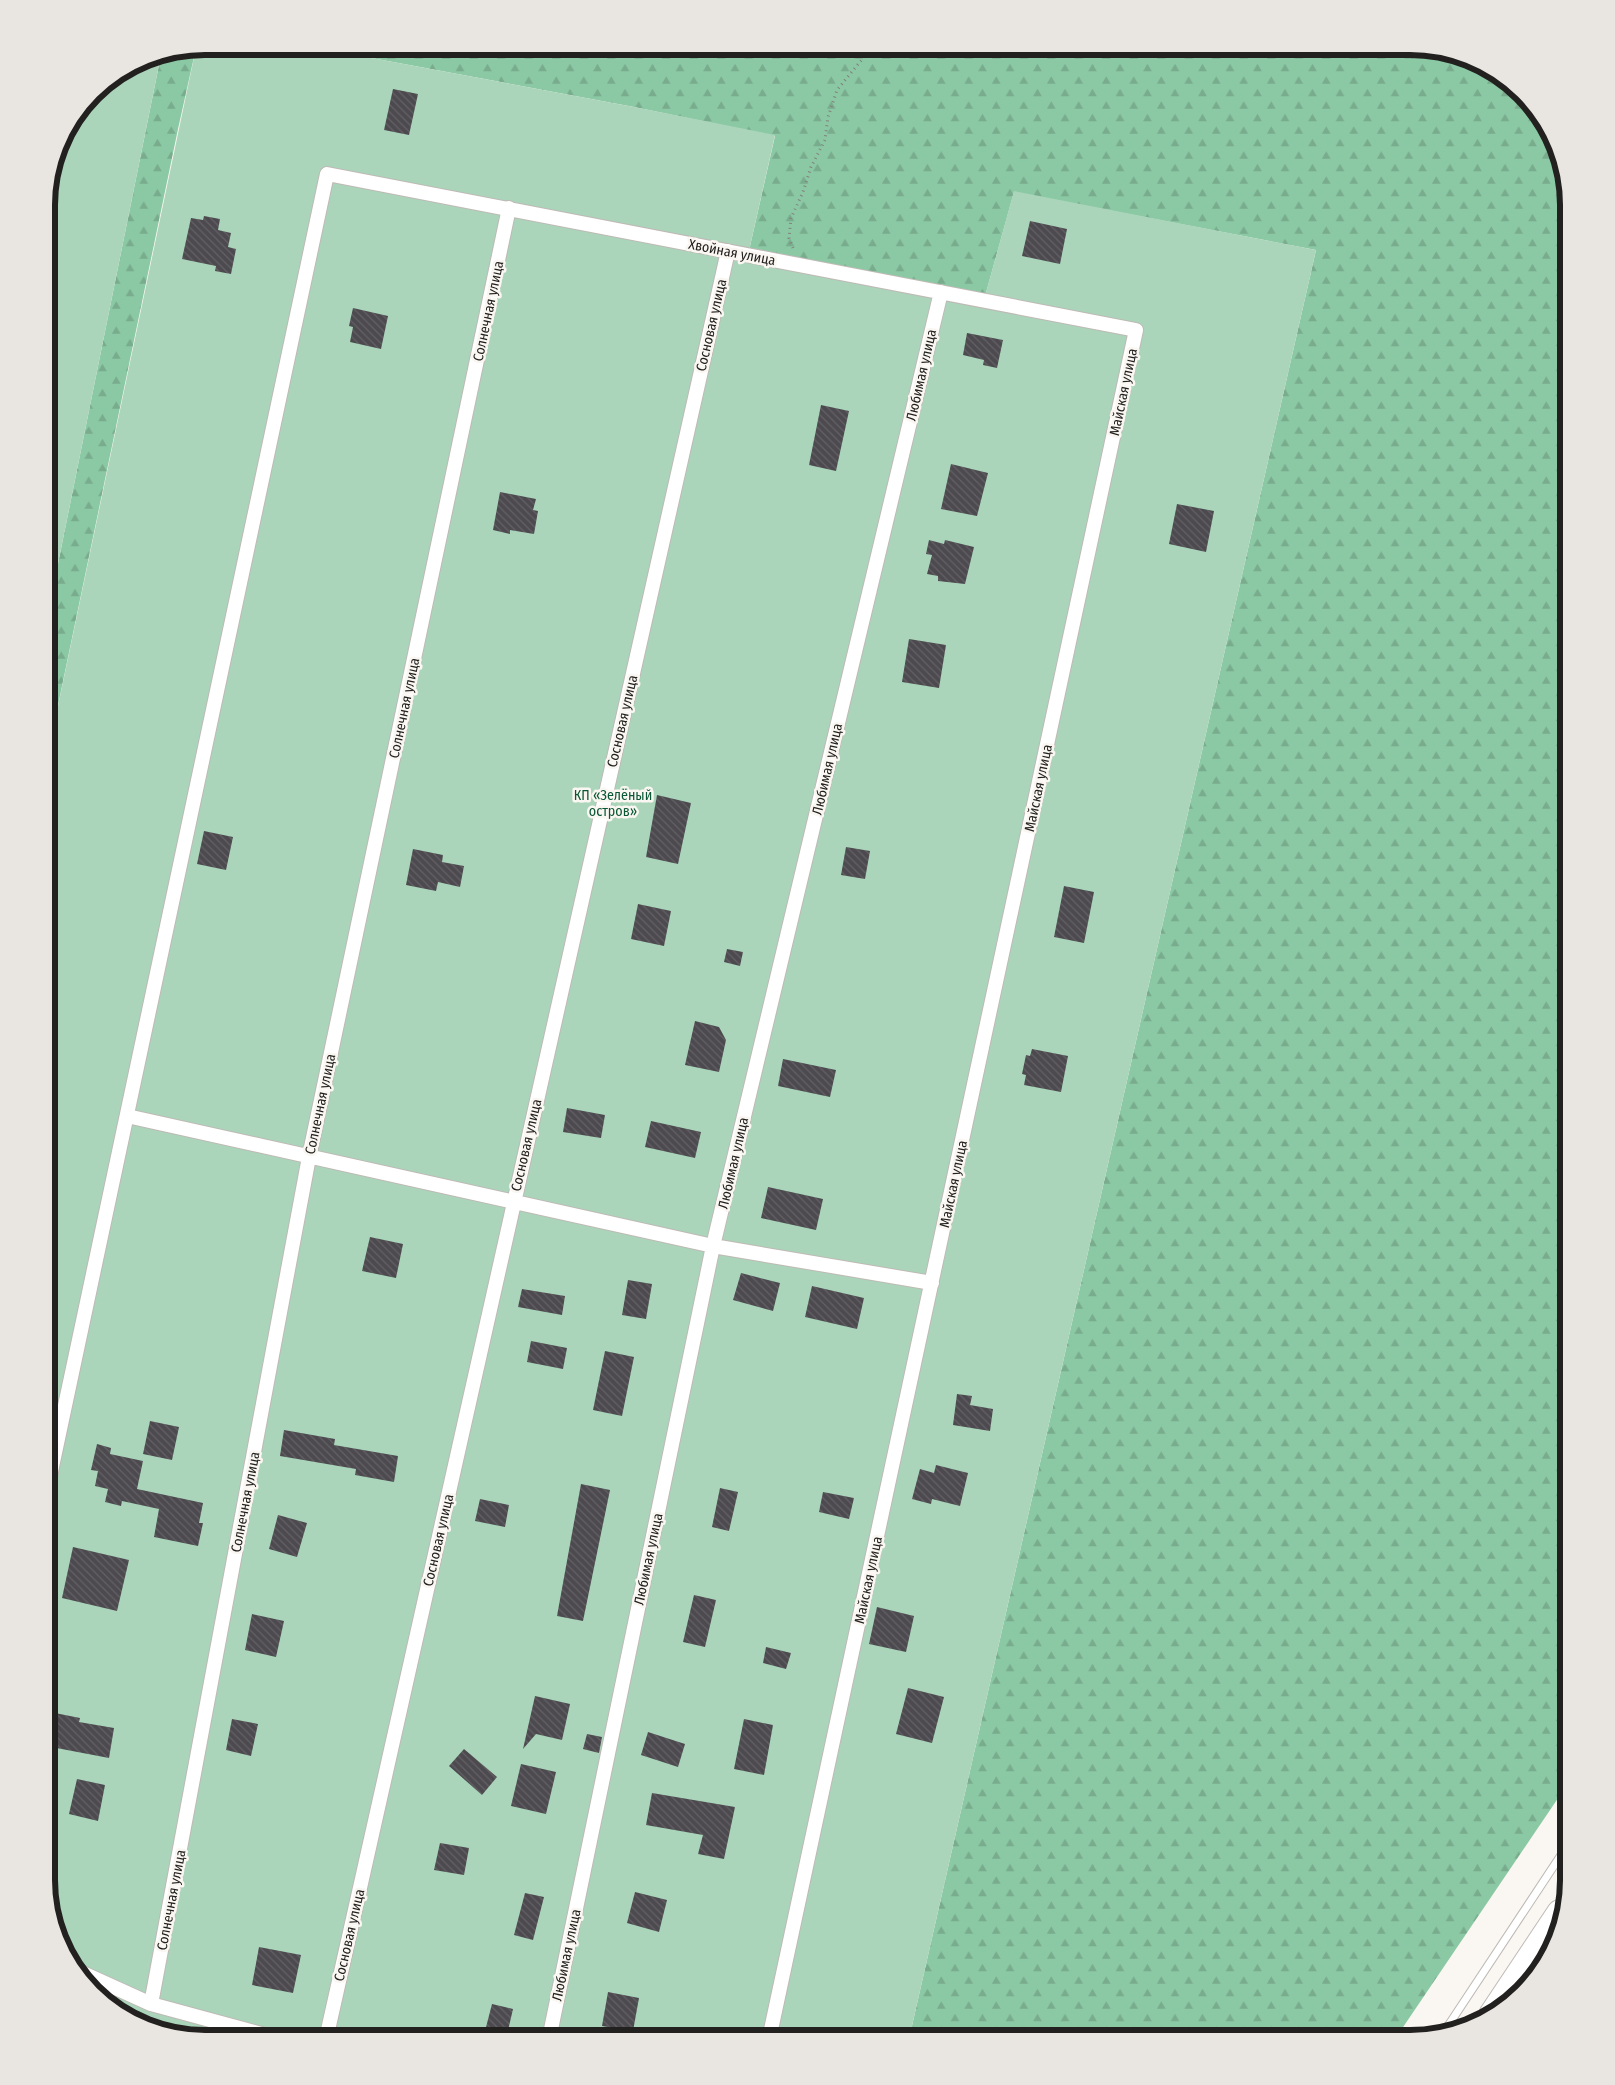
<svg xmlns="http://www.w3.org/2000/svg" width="1615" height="2085" font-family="'Fira Sans Condensed',sans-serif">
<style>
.forest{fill:url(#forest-firs)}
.garden{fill:#aad5ba}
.building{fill:url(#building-back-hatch)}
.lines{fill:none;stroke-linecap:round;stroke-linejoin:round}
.service-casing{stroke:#bebab5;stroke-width:9}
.minor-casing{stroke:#bebab5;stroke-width:16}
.motorway-casing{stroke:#bebab5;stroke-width:28}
.path{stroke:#83817e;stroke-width:3;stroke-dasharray:1 4;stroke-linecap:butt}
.service{stroke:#fff;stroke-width:7}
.minor{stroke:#fff;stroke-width:14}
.motorway{stroke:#fff;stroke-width:26}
.labels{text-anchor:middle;stroke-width:5;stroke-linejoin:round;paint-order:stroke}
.street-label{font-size:14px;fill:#22211f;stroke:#faf6f1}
.park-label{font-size:14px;fill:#0a5735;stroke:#faf6f1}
.rim{fill:none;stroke:#22211f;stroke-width:6}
</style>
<defs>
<pattern id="forest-firs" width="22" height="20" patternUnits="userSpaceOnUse" patternTransform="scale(1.25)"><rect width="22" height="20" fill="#8bc9a4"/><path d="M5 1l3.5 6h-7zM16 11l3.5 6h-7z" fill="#78ac8d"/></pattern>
<pattern id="building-back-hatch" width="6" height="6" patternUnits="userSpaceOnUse" patternTransform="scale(1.25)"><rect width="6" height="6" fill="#4c4a4f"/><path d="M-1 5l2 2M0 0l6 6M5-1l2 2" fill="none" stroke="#636165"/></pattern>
</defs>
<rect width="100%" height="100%" fill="#faf6f1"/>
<path class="forest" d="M307,46L1420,47L1489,67L1542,117L1563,164L1569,206V1782L1395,2039H909L1316,250L1014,192L984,300L748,255L775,136L634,107Z
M196,48L178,129L46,763L47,618L161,55Z"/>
<path class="garden" d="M206,46H307L634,107L775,135L748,255L984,300L1014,191L1316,250L909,2039H205L126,2018L73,1968L52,1921L46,1879V763L196,48Z
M161,55L47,618V195L63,135L100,86L145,58Z"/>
<path class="building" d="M393,89L418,94L409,135L384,130Z
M204,216L220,219L218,230L231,233L228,247L236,249L231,274L215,271L216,266L182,259L191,218L203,220Z
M1030,221L1067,229L1060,264L1022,256Z
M353,308L388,316L381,349L350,342L353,327L349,326Z
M967,333L1003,340L997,368L983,365L984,360L963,355Z
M821,405L849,411L836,471L809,465Z
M951,464L988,473L977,516L941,509Z
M500,492L536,499L533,510L538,511L534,534L510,530V534L493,530Z
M1177,504L1214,511L1206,552L1169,544Z
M929,540L944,544L945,540L974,547L965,584L938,581V576L927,574L932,555L926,554Z
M909,639L946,645L939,688L902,682Z
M657,795L691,803L678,864L646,857Z
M204,831L233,837L226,870L197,864Z
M846,847L870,851L865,879L841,875Z
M413,849L443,855L442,862L464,866L460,887L438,882L436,891L406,885Z
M1064,886L1094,892L1084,943L1054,937Z
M638,904L671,911L664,946L631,939Z
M727,949L743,952L740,966L724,962Z
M695,1021L719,1027L726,1040L719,1072L685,1065Z
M1032,1049L1068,1056L1061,1092L1024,1085L1026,1075L1022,1074L1026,1055L1030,1056Z
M783,1059L836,1070L830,1097L778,1086Z
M567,1108L605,1115L601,1138L563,1132Z
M651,1121L701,1132L695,1158L645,1147Z
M768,1187L823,1199L816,1230L761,1218Z
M370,1237L403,1244L396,1278L362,1271Z
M741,1273L780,1283L773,1311L733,1300Z
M628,1280L652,1284L646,1319L622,1315Z
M812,1286L864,1298L857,1329L805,1317Z
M522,1289L565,1296L562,1315L518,1307Z
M531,1341L567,1348L563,1369L527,1362Z
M605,1351L634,1357L622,1416L593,1410Z
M957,1394L972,1396L970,1405L993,1409L990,1431L953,1425Z
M150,1421L179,1427L172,1460L143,1454Z
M284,1430L335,1439L334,1445L398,1456L394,1482L355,1475L356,1469L280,1456Z
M97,1444L111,1448L110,1454L143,1461L137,1489L203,1503L199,1523H203L198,1546L154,1537L159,1509L122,1501L121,1506L105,1502L108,1489L95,1486L98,1471L91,1470Z
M936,1465L968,1473L960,1506L932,1499L931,1504L912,1499L920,1469L934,1473Z
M581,1484L610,1490L583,1621L557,1616Z
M720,1488L738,1492L729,1531L712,1527Z
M823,1492L854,1498L849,1519L819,1512Z
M480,1499L509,1505L505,1527L475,1521Z
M278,1515L307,1523L297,1557L269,1549Z
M73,1547L129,1560L117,1611L62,1598Z
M694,1595L716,1600L705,1647L683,1642Z
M877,1607L914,1616L906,1652L869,1644Z
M252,1614L284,1621L276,1657L245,1650Z
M766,1647L791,1653L786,1669L763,1663Z
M908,1688L944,1697L932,1743L896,1734Z
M535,1696L570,1704L562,1740L536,1734L523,1749Z
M50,1712L80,1718L79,1722L114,1728L109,1758L46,1746V1729Z
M232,1719L258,1724L251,1756L226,1750Z
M744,1719L773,1725L764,1775L734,1769Z
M648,1732L685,1744L678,1767L641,1755Z
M587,1734L602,1737L599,1753L583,1749Z
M464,1749L497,1777L482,1795L449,1766Z
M521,1764L556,1772L546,1814L511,1806Z
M77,1779L105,1785L98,1821L69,1814Z
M652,1793L735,1807L724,1859L698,1854L703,1835L646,1825Z
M440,1843L469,1848L464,1875L434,1870Z
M635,1892L667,1900L659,1932L627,1923Z
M525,1893L544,1897L533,1940L514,1935Z
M259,1947L301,1955L293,1993L252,1985Z
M608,1992L639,1998L633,2031L602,2026Z
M492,2004L513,2009L506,2039L484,2035Z"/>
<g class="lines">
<defs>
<path id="service" d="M1442,2035L1569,1843"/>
<path id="minor" d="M127,1116L713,1246L932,1283
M46,1495L327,174L1136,330L769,2039
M76,1970L151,2004L280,2039
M151,2004L309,1157L509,208
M326,2039L728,251
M549,2039L713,1246L941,292"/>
<path id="motorway" d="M1492,2015L1560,1913"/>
</defs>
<use href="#service" class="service-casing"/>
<use href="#minor" class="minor-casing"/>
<use href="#motorway" class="motorway-casing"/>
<path class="path" d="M793,248L789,238L791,218L803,192L811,167L825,140L828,117L837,90L873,46"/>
<use href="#service" class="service"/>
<use href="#minor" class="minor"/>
<use href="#motorway" class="motorway"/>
</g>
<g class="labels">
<g class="street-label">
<text transform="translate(732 252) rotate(11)" y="5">Хвойная улица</text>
<text transform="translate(488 311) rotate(-78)" y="5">Солнечная улица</text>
<text transform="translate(711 325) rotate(-77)" y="5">Сосновая улица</text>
<text transform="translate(921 375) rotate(-77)" y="5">Любимая улица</text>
<text transform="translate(1123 392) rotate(-78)" y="5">Майская улица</text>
<text transform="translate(404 708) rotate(-78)" y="5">Солнечная улица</text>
<text transform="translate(622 721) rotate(-77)" y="5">Сосновая улица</text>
<text transform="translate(827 769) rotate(-77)" y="5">Любимая улица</text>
<text transform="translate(1038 788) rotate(-78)" y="5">Майская улица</text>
<text transform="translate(320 1104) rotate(-78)" y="5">Солнечная улица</text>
<text transform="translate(526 1145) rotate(-77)" y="5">Сосновая улица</text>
<text transform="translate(733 1163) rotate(-77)" y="5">Любимая улица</text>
<text transform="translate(953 1184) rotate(-78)" y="5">Майская улица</text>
<text transform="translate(245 1502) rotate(-79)" y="5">Солнечная улица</text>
<text transform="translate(438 1540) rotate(-77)" y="5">Сосновая улица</text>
<text transform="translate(648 1559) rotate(-78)" y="5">Любимая улица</text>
<text transform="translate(868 1580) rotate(-78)" y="5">Майская улица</text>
<text transform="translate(171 1900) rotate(-79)" y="5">Солнечная улица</text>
<text transform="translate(349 1935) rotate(-77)" y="5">Сосновая улица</text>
<text transform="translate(566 1955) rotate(-78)" y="5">Любимая улица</text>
</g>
<g class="park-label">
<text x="613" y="800">КП «Зелёный<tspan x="613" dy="16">остров»</tspan></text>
</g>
</g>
<path d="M0 0H1615V2085H0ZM205 55H1410A150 150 0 0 1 1560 205V1880A150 150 0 0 1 1410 2030H205A150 150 0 0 1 55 1880V205A150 150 0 0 1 205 55Z" fill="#e9e5e0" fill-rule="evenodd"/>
<path class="rim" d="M205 55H1410A150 150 0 0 1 1560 205V1880A150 150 0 0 1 1410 2030H205A150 150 0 0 1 55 1880V205A150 150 0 0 1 205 55Z"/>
</svg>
